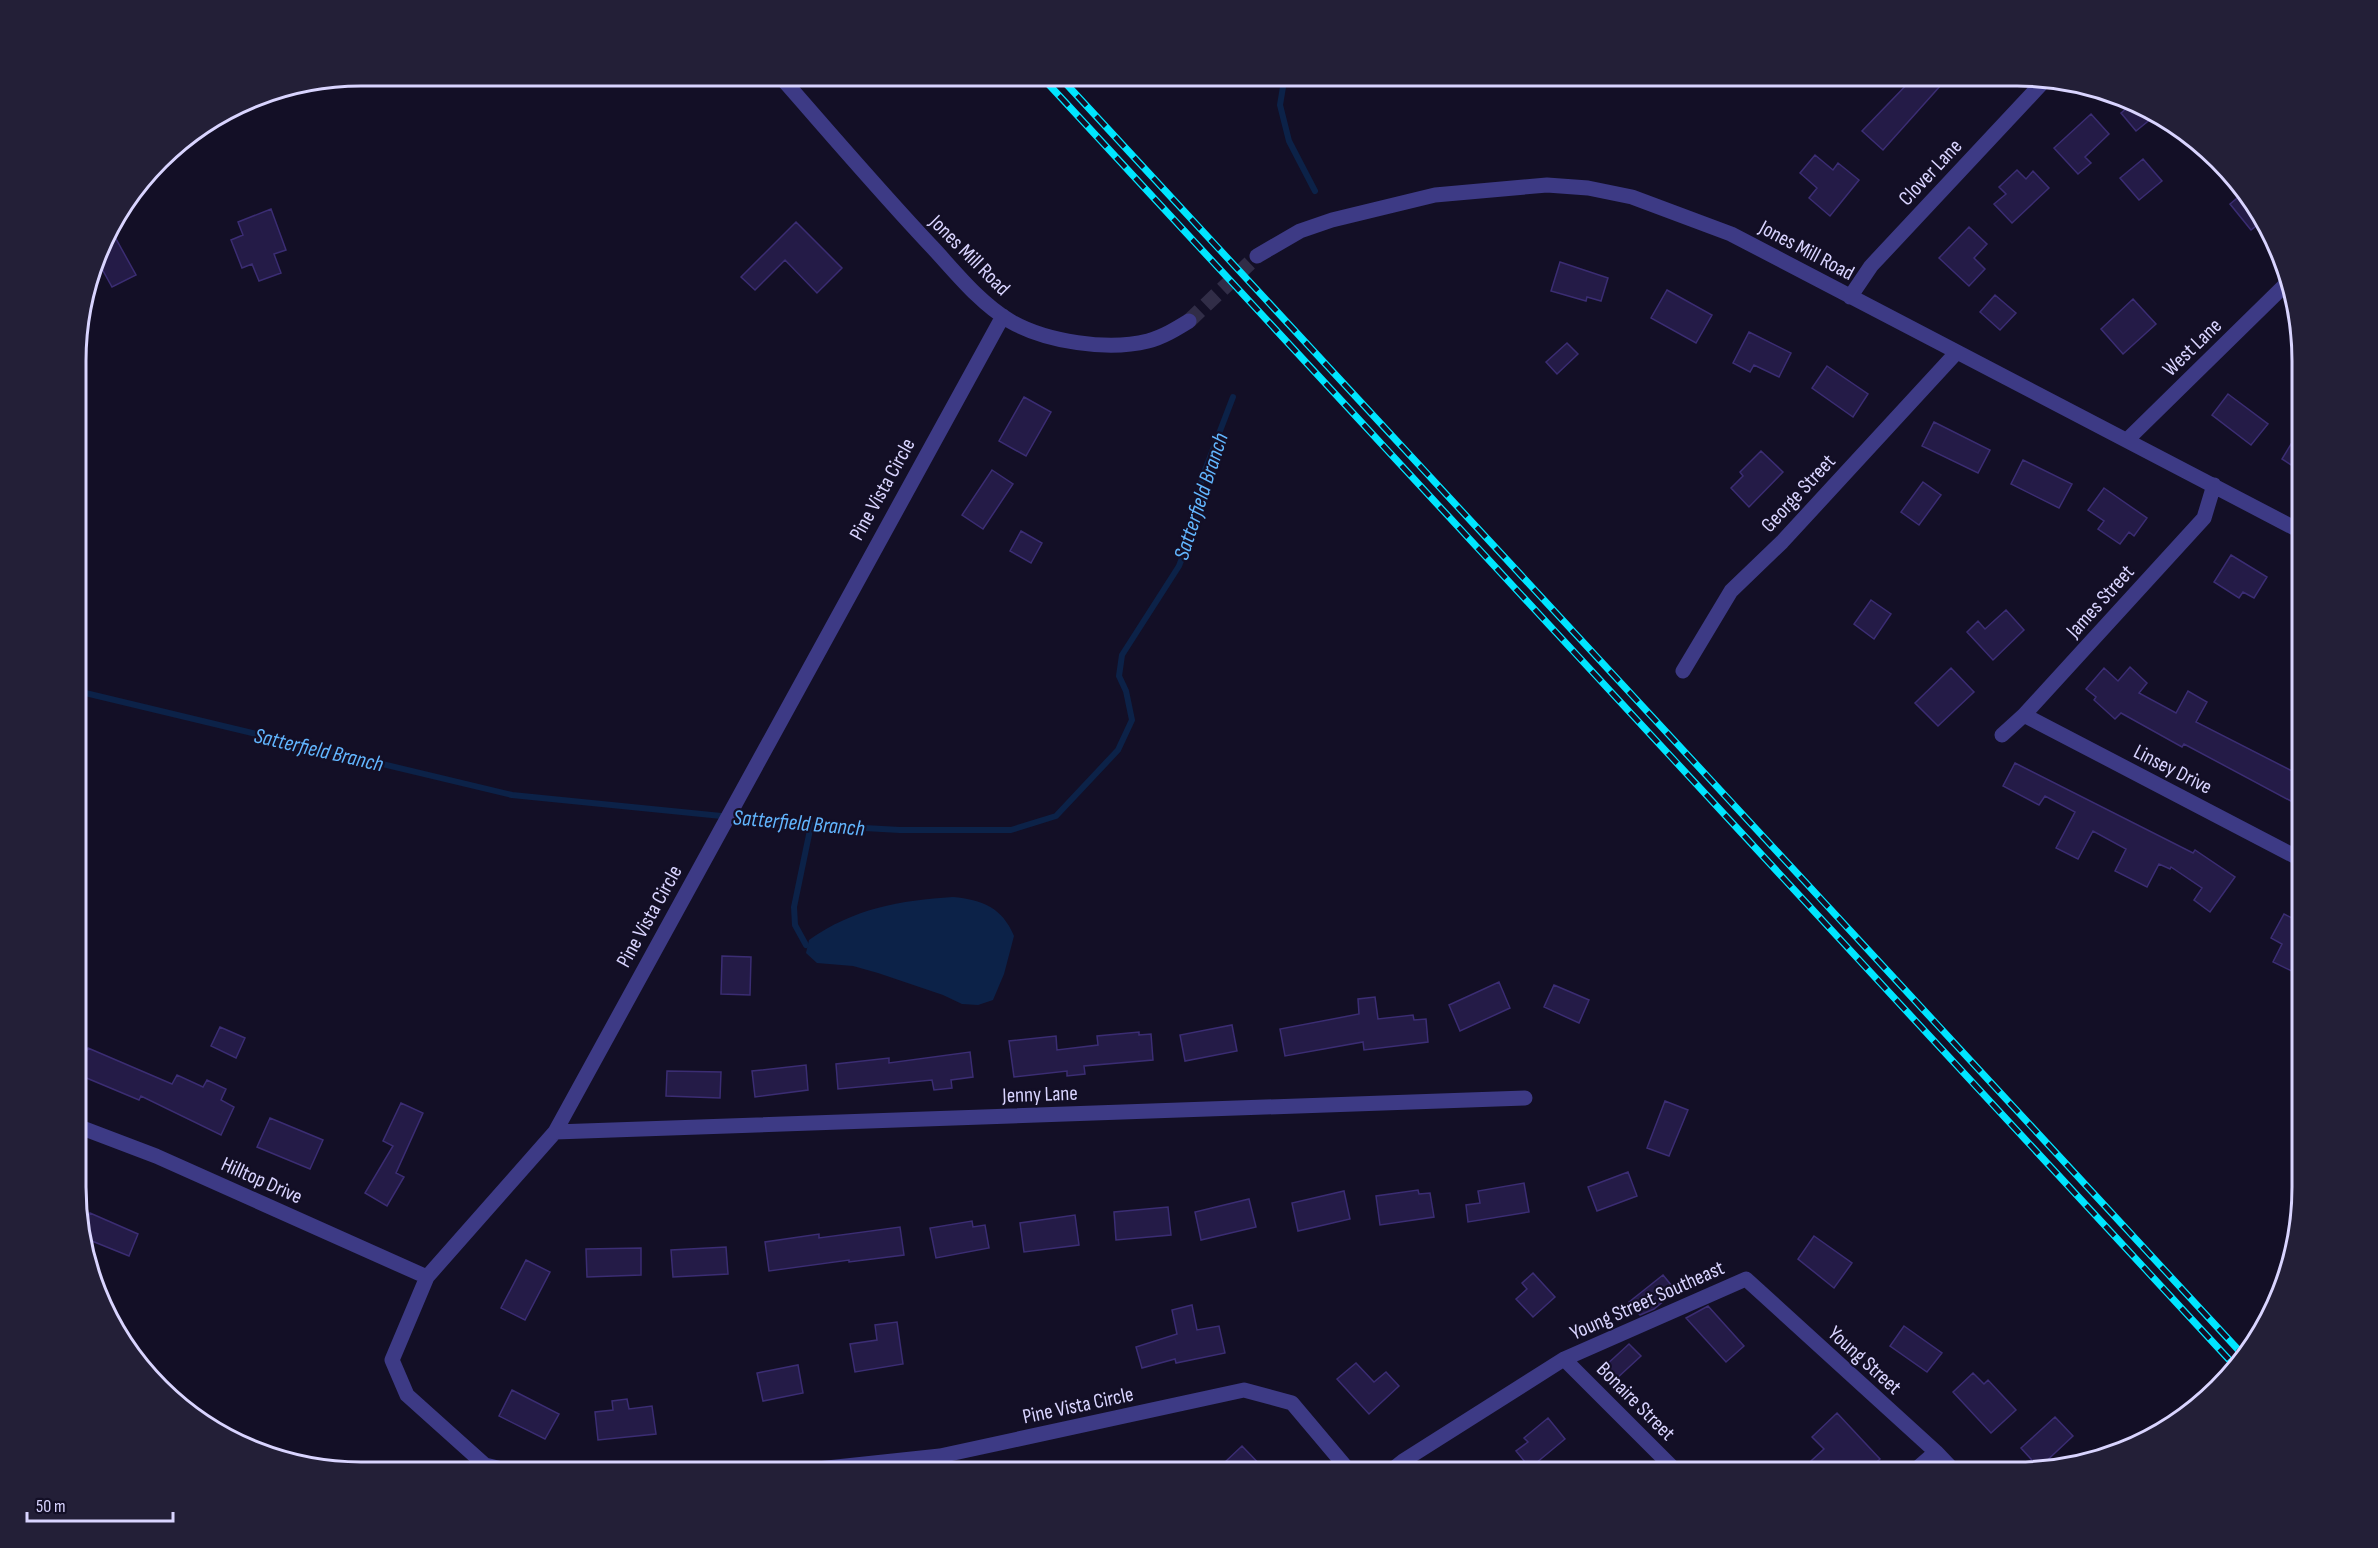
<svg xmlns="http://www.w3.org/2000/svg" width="2378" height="1548" font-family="'Sofia Sans Condensed',sans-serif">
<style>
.water{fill:#0c2248}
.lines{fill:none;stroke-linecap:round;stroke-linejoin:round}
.stream{stroke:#0c2248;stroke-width:6}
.building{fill:#241b47;stroke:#3b2d73;stroke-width:1.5}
.minor-tunnel{stroke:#312d47;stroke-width:15;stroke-dasharray:15 8;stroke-linecap:butt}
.minor{stroke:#3d3a85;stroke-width:15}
.rail-casing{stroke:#00e5ff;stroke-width:7}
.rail{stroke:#130f26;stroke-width:4.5;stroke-dasharray:14;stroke-linecap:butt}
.labels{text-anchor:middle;stroke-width:4.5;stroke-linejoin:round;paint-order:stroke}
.street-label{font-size:21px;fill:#d9d4ff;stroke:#130f26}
.water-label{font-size:22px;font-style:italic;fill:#62b6ff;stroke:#130f26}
.rim{fill:none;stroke:#d9d4ff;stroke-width:3}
</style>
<rect width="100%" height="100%" fill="#130f26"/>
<path class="water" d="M953,897C982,900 1002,907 1014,936L1004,974L993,1000L978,1005L962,1004L943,995L878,973L853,966L817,963L806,953L809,940C852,909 901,900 953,897Z"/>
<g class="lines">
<path class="stream" d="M1285,75L1280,105L1289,141L1315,191
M77,691L512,795L811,825L900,830H1011L1056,816L1118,750L1132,720L1126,691L1119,676L1122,655L1179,566L1194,526L1202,478L1233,397
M806,945L795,925L794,907L811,825"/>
</g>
<path class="building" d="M1916,75H1950L1883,150L1862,131Z
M2134,102L2157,114L2136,131L2121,113Z
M2091,114L2109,134L2085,157L2091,163L2078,174L2054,148Z
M1815,155L1833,170L1838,163L1859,180L1830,216L1809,198L1817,188L1800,173Z
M2143,159L2162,181L2139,200L2120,178Z
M2017,170L2026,179L2033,171L2049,188L2012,223L1994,204L2006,194L1999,187Z
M2242,194L2265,219L2251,230L2230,204Z
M271,209L286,250L274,254L281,273L259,281L252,264L242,268L231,240L243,235L238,222Z
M796,222L842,268L817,293L785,260L755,290L741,277Z
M1969,227L1987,244L1974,258L1985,269L1969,286L1939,258Z
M110,228L136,275L112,287L97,260L105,234Z
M1560,262L1608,278L1601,301L1587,297L1586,301L1551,291Z
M1667,290L1712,315L1696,343L1651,318Z
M1995,295L2016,313L2000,330L1980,312Z
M2133,299L2156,324L2123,354L2101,329Z
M1749,332L1791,353L1779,377L1754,365L1750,372L1733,363Z
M1567,343L1578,354L1557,374L1546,362Z
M1827,366L1868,394L1853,417L1812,388Z
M2228,394L2268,424L2251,445L2212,415Z
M1024,397L1051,412L1026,456L999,441Z
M1934,422L1990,450L1978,473L1922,446Z
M2302,426V472L2282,459Z
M1761,451L1783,472L1749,507L1731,488L1743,476L1740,472Z
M2023,460L2072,484L2059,508L2011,484Z
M992,470L1013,484L983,529L962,515Z
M1923,482L1941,495L1919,525L1901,512Z
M2104,488L2147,518L2134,536L2129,532L2120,544L2098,529L2104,521L2088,510Z
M1021,531L1042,543L1031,563L1010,551Z
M2231,555L2267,577L2254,598L2243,592L2239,598L2214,582Z
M1871,600L1891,614L1874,639L1854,624Z
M2006,610L2024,630L1993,660L1967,632L1978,621L1985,629Z
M2130,667L2147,683L2139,693L2176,713L2188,691L2207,702L2196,722L2302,776V807L2184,744L2182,747L2121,713L2115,719L2094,700L2096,697L2086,689L2104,668L2118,681Z
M1951,668L1974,692L1938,726L1915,703Z
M2015,763L2193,853L2195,850L2235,877L2210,912L2194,900L2202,888L2171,867L2170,869L2159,864L2147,887L2115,871L2126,849L2093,831L2078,859L2056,848L2075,812L2045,796L2039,805L2003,786Z
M2284,914L2302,923V976L2273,962L2282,944L2271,938Z
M722,956L751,957L750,995L721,994Z
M1499,982L1510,1008L1460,1031L1449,1005Z
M1554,985L1589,1000L1579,1023L1544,1007Z
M1375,997L1378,1019L1413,1015L1414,1020L1426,1019L1428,1042L1364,1050L1363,1042L1285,1056L1280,1029L1359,1014L1358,999Z
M1232,1025L1237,1051L1185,1061L1180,1035Z
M220,1027L245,1038L236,1058L211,1046Z
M1139,1032V1035L1151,1034L1153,1060L1084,1066L1085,1074L1067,1076V1071L1014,1077L1009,1041L1056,1036L1057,1050L1098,1045L1097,1036Z
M88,1048L172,1084L177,1075L203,1087L207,1080L226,1089L221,1100L234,1107L221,1135L141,1096L139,1100L77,1074Z
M970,1052L973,1077L951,1080L952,1088L934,1090L932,1080L838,1089L836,1064L889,1058V1063Z
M806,1065L808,1090L755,1097L752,1071Z
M667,1071L721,1072L720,1098L666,1096Z
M1665,1101L1688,1110L1669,1156L1647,1148Z
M401,1103L423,1113L396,1173L404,1177L387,1206L365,1193L393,1146L383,1141Z
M270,1118L323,1140L310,1169L257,1147Z
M1628,1172L1637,1196L1597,1211L1588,1187Z
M1524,1183L1529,1212L1468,1222L1466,1205L1480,1203L1478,1191Z
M1418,1190L1419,1194L1430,1193L1434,1217L1380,1225L1376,1196Z
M1344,1191L1350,1219L1298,1231L1292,1203Z
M1249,1199L1256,1227L1201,1240L1195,1212Z
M1168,1207L1171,1235L1116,1240L1114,1212Z
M90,1213L138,1234L129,1256L82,1237Z
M1075,1215L1079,1245L1024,1252L1020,1223Z
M972,1221L973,1227L985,1225L989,1248L936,1258L930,1228Z
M900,1227L904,1255L849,1262V1260L769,1271L765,1242L819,1234V1238Z
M1814,1236L1852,1263L1834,1288L1798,1259Z
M726,1247L728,1274L673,1277L671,1250Z
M641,1248V1275L587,1277L586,1249Z
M526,1260L550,1272L525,1320L501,1308Z
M1533,1273L1555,1297L1533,1317L1516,1299L1527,1289L1522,1283Z
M1663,1275L1676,1291L1654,1309L1640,1315L1629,1302Z
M1192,1305L1197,1330L1219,1326L1225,1353L1176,1363L1175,1359L1142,1368L1136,1347L1177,1334L1172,1310Z
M1708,1306L1744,1346L1726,1362L1686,1318Z
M897,1322L903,1364L855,1372L850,1344L877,1340L875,1325Z
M1904,1326L1942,1353L1927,1372L1890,1346Z
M1629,1344L1641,1356L1615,1380L1604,1367Z
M1356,1363L1374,1382L1386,1372L1399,1386L1369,1414L1337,1379Z
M798,1365L803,1393L763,1401L757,1373Z
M1973,1373L1984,1384L1988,1380L2016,1410L1991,1433L1953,1392Z
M512,1390L559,1414L545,1439L499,1416Z
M627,1399L629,1409L652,1406L656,1434L598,1440L595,1412L613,1410L612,1401Z
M1837,1413L1880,1459L1866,1472H1799L1824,1449L1812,1437Z
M2055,1417L2073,1436L2039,1468L2021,1448Z
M1548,1418L1565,1439L1530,1468L1516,1451L1528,1442L1524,1438Z
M1242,1446L1268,1473H1232L1224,1463Z"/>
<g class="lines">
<path class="minor-tunnel" d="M1189,321L1257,256"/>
<path class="minor" d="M779,75C830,133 881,193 934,249C957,274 980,303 1010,321C1046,342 1108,351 1148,341C1163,337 1176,329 1189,321
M1257,256L1300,231L1332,220L1435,195L1547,185L1588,188L1632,197L1731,234L2302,532
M1850,297L1871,266L2045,80
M2128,439L2285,285
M1683,671L1731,591L1782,542L1957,352
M2024,715L2302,860
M2002,735L2024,715L2204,518L2214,485
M77,1126L156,1156L427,1277
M555,1132L1525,1098
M1564,1359L1678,1473
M940,1456L952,1473
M1913,1472L1936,1452
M519,1473L485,1465L407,1395L392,1360L427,1277L555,1132L1003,316
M780,1473L940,1456L1244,1390L1292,1403L1351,1473
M1388,1473L1403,1461L1564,1359L1746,1279L1936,1452L1955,1472"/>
<defs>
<path id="rail" d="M1040,75L2234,1365
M1058,75L2244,1356"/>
</defs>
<use href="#rail" class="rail-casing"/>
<use href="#rail" class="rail"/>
</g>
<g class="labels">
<g class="street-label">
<text transform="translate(1930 172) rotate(-47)" y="7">Clover Lane</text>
<text transform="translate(1807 250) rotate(28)" y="7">Jones Mill Road</text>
<text transform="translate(970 255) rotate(45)" y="7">Jones Mill Road</text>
<text transform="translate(2192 347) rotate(-44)" y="7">West Lane</text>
<text transform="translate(882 489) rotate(-61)" y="7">Pine Vista Circle</text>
<text transform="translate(1798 493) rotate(-47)" y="7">George Street</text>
<text transform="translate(2100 601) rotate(-48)" y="7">James Street</text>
<text transform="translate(2173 769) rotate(27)" y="7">Linsey Drive</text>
<text transform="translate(649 916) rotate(-61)" y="7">Pine Vista Circle</text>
<text transform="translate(1040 1094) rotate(-2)" y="7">Jenny Lane</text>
<text transform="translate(262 1180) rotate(24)" y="7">Hilltop Drive</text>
<text transform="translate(1647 1300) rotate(-24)" y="7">Young Street Southeast</text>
<text transform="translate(1865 1360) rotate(42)" y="7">Young Street</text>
<text transform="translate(1636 1401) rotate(45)" y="7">Bonaire Street</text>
<text transform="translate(1078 1405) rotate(-12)" y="7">Pine Vista Circle</text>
</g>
<g class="water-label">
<text transform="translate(1200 496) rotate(-72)" y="8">Satterfield Branch</text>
<text transform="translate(319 749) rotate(13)" y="8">Satterfield Branch</text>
<text transform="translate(799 822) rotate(5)" y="8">Satterfield Branch</text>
</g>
</g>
<path d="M0 0H2378V1548H0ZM361 86H2017A275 275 0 0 1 2292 361V1187A275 275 0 0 1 2017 1462H361A275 275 0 0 1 86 1187V361A275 275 0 0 1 361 86Z" fill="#231f37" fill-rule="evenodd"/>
<path class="rim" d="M361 86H2017A275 275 0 0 1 2292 361V1187A275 275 0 0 1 2017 1462H361A275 275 0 0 1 86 1187V361A275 275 0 0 1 361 86Z"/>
<path d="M27 1512v9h146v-9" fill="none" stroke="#d9d4ff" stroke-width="3"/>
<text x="36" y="1512" font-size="18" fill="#d9d4ff" stroke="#130f26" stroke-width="4.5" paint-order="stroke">50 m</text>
</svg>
